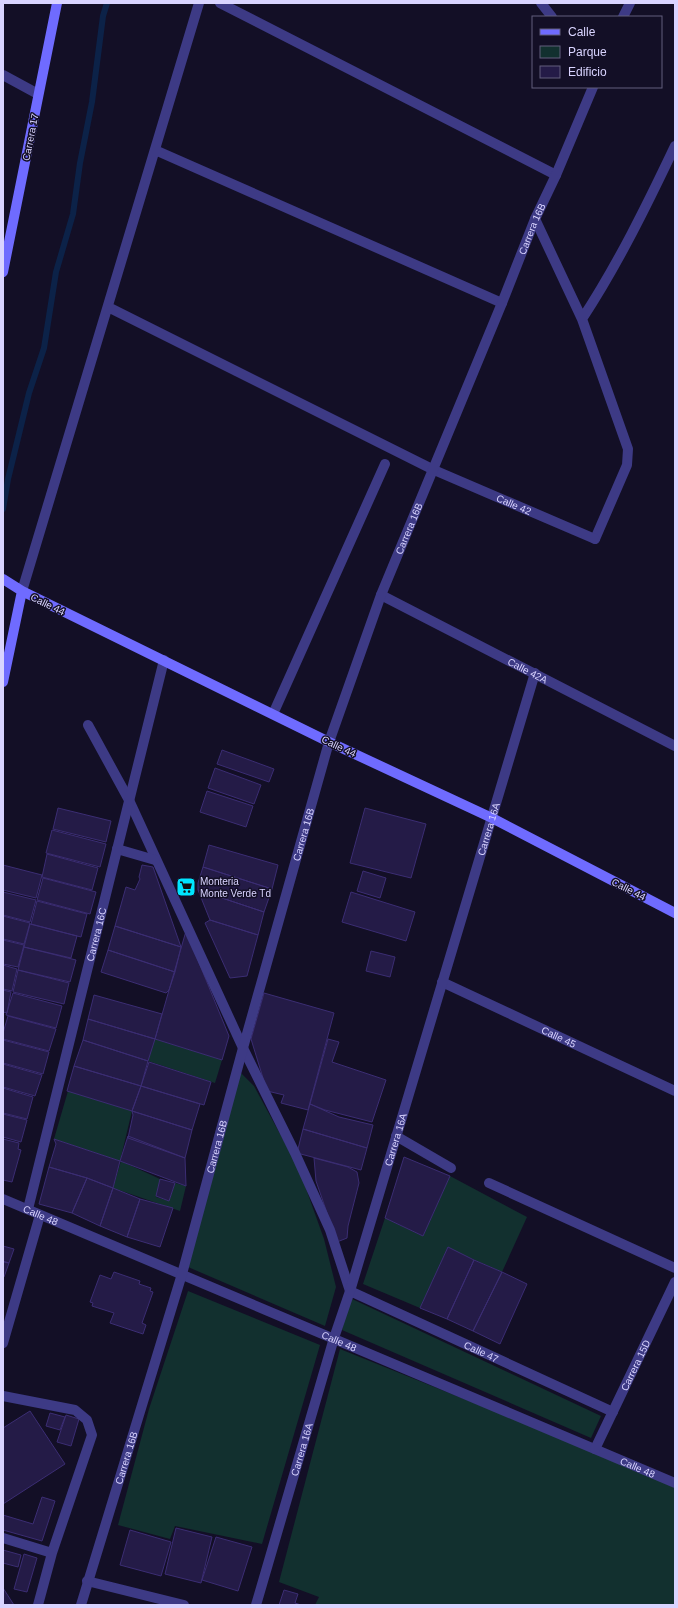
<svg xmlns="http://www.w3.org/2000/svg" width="678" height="1608" font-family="Arial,sans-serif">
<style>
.green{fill:#12302f}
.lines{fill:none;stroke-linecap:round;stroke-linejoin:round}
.stream{stroke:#0c2248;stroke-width:6}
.building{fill:#241b47;stroke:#3b2d73}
.lane{stroke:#3d3a85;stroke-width:10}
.street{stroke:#3d3a85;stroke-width:10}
.secondary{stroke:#6f6bff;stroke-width:10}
.labels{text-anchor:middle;stroke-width:3;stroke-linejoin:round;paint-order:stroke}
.street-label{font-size:10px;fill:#d9d4ff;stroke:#130f26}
.poi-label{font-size:10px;fill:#d9d4ff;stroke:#130f26;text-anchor:start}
</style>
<rect width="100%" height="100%" fill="#130f26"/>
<path class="green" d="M155,1039L222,1060L215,1083L148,1061Z
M240,1072L254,1086L299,1169L324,1239L336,1287L325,1326L188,1267Z
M68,1091L132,1111L120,1161L54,1139Z
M121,1161L160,1179L156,1197L169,1201L175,1183L186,1186L180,1211L113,1188Z
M450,1176L527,1217L502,1272L448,1248L420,1308L363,1284L385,1218L423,1236Z
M188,1291L320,1345L262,1544L175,1526L170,1539L118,1525L149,1409Z
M350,1298L601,1416L591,1438L342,1330Z
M340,1349L675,1484V1605H315L319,1597L279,1582Z"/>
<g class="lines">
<path class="stream" d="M3,509L8,479L29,393L44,348L56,272L73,214L80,163L92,102L103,16L107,3"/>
</g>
<path class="building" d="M222,750L274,769L269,782L217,764Z
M215,768L261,785L254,804L208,788Z
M207,791L253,806L246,827L200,812Z
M58,808L111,821L106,842L53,829Z
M365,808L426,824L411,878L350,863Z
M52,830L106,844L100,867L46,853Z
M209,845L278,865L272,889L203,867Z
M47,854L98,868L92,890L42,877Z
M3,865L42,875L36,898L3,890Z
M142,865L153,867L181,947L115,926L126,887L135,890L140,879L139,877Z
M203,867L272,889L264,912L198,890V883Z
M363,871L386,878L380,898L357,891Z
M43,878L96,892L90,914L37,900Z
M198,890L264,912L258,935L210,920Z
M3,892L36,900L30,922L3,915Z
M351,892L415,912L406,941L342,922Z
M37,901L87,914L81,937L31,924Z
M3,916L30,923L24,944L3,939Z
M210,920L258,935L247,976L230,978L205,923Z
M30,924L77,936L71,958L24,947Z
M115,926L181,947L175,972L108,950Z
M186,931L229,1036L222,1060L155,1039Z
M3,940L24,945L18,967L3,964Z
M24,947L76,960L70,982L18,970Z
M108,950L175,972L169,990L166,993L101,972Z
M371,951L395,957L390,977L366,971Z
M3,965L17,969L12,991L3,989Z
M18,970L69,983L64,1004L13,992Z
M3,990L11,992L7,1013L3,1012Z
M13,993L62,1006L56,1028L6,1015Z
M264,993L334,1013L308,1110L281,1103L284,1095L267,1091L251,1039Z
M94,995L162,1014L155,1039L88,1019Z
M8,1016L56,1029L49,1051L3,1039V1033Z
M88,1019L155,1039L148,1061L83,1040Z
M328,1039L339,1042L332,1062L386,1080L372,1122L325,1110L310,1104Z
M3,1040L49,1052L43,1074L3,1063Z
M83,1040L148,1061L141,1086L74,1066Z
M149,1062L211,1082L204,1105L141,1086Z
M3,1064L42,1075L35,1096L3,1087Z
M74,1066L141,1086L132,1111L67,1091Z
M141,1086L200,1104L192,1130L132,1111Z
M3,1088L33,1097L27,1119L3,1113Z
M310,1104L339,1117L373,1125L367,1148L303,1129Z
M132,1111L192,1130L185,1158L128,1138L133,1115Z
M3,1114L27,1120L21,1142L3,1137Z
M303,1129L367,1148L361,1170L297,1153Z
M128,1136L185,1158L186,1186L120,1161Z
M3,1139L19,1143L18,1149L21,1150L12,1182L3,1180Z
M54,1139L120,1161L113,1188L87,1178L49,1167L56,1144Z
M404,1157L450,1176L423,1236L385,1218Z
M314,1158L348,1167L357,1172L359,1183L348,1226L347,1238L337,1242L316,1181Z
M49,1167L87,1178L72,1213L39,1204Z
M87,1178L113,1188L100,1226L72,1213Z
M160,1179L175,1183L169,1201L156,1196Z
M113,1188L140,1199L127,1237L100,1226Z
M140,1199L173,1208L160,1247L127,1237Z
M3,1246L14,1249L9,1263L3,1261Z
M448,1247L474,1260L447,1319L420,1308Z
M474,1260L502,1272L473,1331L447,1319Z
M3,1262L9,1263L4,1277H3Z
M114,1272L140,1281L139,1284L151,1288L150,1291L153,1292L142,1323L146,1325L143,1334L110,1323L114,1313L92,1306L93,1303L90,1302L100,1275L111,1279Z
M502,1272L527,1284L500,1344L473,1331Z
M30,1411L65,1464L3,1504V1428Z
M50,1413L65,1417L60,1430L46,1426Z
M66,1415L79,1419L71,1446L57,1442Z
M42,1497L55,1501L42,1541L3,1530V1515L33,1524Z
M176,1528L212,1537L201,1583L165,1574Z
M130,1530L171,1542L161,1576L120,1565Z
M216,1537L252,1547L238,1591L202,1580Z
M3,1550L21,1555L18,1567L3,1563Z
M24,1554L37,1558L27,1592L14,1589Z
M3,1588L14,1605H3Z
M284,1590L298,1594L295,1603L301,1605H279Z"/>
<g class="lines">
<path class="lane" d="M220,3L556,175
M541,3L552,17
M155,150L502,303
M535,219L582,319C618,264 647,205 675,146
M108,307L434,470
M582,319L628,449L627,465L595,539
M22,591L199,3
M273,714L385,464
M3,1343L40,1215
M3,1396L75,1410L87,1420L92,1435L52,1553L38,1605
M3,1538L52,1553"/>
<g class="street">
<path d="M623,17L630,3"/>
<path d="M3,75L38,94"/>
<path id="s1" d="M434,470L595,539"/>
<path id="s2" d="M381,595L675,746"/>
<path id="s3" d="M88,725L129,800L243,1048L295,1153L330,1230L350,1291L613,1412"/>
<path d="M117,849L155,860"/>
<path id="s4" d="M442,982L675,1091"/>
<path d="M396,1136L451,1168"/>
<path d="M489,1183L675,1268"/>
<path id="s5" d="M3,1199L675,1483"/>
<path id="s6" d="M28,1209L164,660"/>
<path id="s7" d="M595,1449L675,1282"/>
<path d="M87,1581L184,1605"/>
<path id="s8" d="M81,1605L182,1274L243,1048L329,742L381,595L502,303L535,219L556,175L593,87"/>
<path id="s9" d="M256,1605L334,1338L350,1291L535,673"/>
</g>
<path class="secondary" d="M3,272L57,3
M3,579L22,591L329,742L492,818L675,913
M3,682L22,591"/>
</g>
<defs>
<symbol id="supermarket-square" viewBox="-11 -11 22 22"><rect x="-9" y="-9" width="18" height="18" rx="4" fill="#00e5ff" stroke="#130f26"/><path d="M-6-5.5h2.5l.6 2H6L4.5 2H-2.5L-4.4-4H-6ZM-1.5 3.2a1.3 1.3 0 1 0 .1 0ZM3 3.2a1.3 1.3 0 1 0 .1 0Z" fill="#111"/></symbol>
</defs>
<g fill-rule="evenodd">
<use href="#supermarket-square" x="175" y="876" width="22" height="22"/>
</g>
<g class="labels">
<g class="street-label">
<text transform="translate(30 137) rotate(-79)" y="4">Carrera 17</text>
<text dy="4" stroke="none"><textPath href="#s8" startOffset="1450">Carrera 16B</textPath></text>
<text dy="4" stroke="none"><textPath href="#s1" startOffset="87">Calle 42</textPath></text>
<text dy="4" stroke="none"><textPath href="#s8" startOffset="1126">Carrera 16B</textPath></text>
<text transform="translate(48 604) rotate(26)" y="4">Calle 44</text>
<text dy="4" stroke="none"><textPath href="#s2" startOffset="165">Calle 42A</textPath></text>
<text transform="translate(339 746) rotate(25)" y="4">Calle 44</text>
<text dy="4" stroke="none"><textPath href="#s9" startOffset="810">Carrera 16A</textPath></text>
<text dy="4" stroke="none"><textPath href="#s8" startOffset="802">Carrera 16B</textPath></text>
<text transform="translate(629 889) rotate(27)" y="4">Calle 44</text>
<text dy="4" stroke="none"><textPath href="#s6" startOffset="283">Carrera 16C</textPath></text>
<text dy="4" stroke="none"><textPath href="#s4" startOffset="129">Calle 45</textPath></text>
<text dy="4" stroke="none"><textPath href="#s9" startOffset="486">Carrera 16A</textPath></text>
<text dy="4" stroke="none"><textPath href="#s8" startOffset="478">Carrera 16B</textPath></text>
<text dy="4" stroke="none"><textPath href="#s5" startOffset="41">Calle 48</textPath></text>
<text dy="4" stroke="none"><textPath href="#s5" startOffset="365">Calle 48</textPath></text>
<text dy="4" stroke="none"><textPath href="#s3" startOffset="769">Calle 47</textPath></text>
<text dy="4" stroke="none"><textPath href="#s7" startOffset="93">Carrera 15D</textPath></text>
<text dy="4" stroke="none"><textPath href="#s9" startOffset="162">Carrera 16A</textPath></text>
<text dy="4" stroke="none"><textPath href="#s8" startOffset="154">Carrera 16B</textPath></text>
<text dy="4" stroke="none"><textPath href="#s5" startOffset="689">Calle 48</textPath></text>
</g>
<g class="poi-label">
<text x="200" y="885">Monteria<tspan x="200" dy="12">Monte Verde Td</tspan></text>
</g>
</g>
<rect width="678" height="1608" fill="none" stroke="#d9d4ff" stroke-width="8"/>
<rect x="532" y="16" width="130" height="72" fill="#130f26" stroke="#625e7d"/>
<rect x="540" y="29" width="20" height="6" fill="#6f6bff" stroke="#625e7d"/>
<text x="568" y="36" font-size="12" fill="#d9d4ff">Calle</text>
<rect x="540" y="46" width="20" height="12" fill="#12302f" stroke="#625e7d"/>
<text x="568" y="56" font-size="12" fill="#d9d4ff">Parque</text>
<rect x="540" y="66" width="20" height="12" fill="#241b47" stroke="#625e7d"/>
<text x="568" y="76" font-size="12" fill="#d9d4ff">Edificio</text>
</svg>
